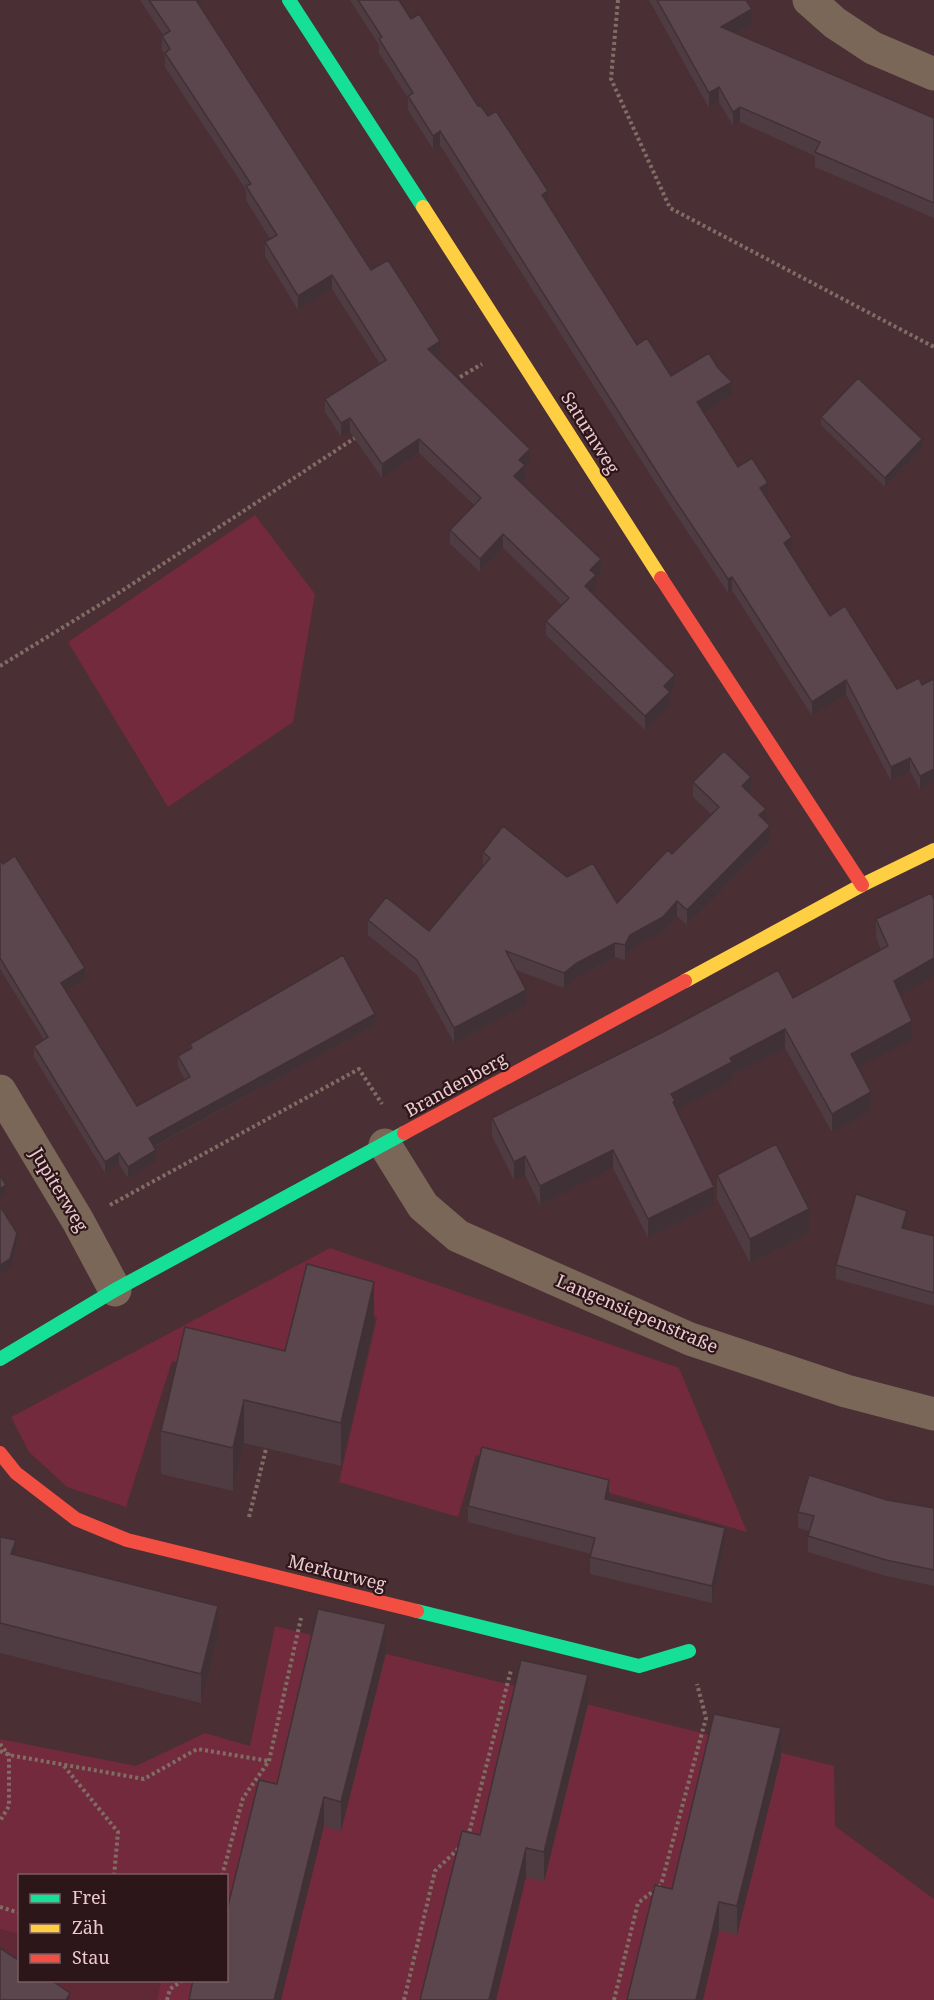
<svg xmlns="http://www.w3.org/2000/svg" width="934" height="2000" font-family="'Noto Serif',serif">
<style>
.built{fill:#602935}
.green{fill:#722a3c}
.lines{fill:none;stroke-linecap:round;stroke-linejoin:round}
.path{stroke:#806e65;stroke-width:4;stroke-dasharray:3 3;stroke-linecap:butt}
.street{stroke:#7a6757;stroke-width:33}
.fast{stroke:#16e098;stroke-width:14}
.slow{stroke:#ffcf43;stroke-width:14}
.jam{stroke:#f24e42;stroke-width:14}
.wall{fill:#4f3c42}
.shaded-wall{fill:#403136}
.building{fill:#5c464d;stroke:#403136;stroke-width:1.5}
.labels{text-anchor:middle;stroke-width:4.5;stroke-linejoin:round;paint-order:stroke}
.street-label{font-size:18px;fill:#eccacf;stroke:#2d161a}
</style>
<rect width="100%" height="100%" fill="#4a2f34"/>
<path class="built" d="M0,1929L19,1934L20,1980L161,1981L157,2000H0Z"/>
<path class="green" d="M255,515L315,594L293,722L168,807L68,642Z
M330,1248L679,1368L747,1532L476,1455L458,1517L339,1482L377,1317L301,1299L277,1385L172,1361L126,1507L67,1487L29,1452L11,1417Z
M275,1626L834,1766L835,1826L934,1899V2000H157L161,1981L226,1980V1876H20L19,1934L0,1929V1739L136,1766L205,1733L250,1746Z"/>
<g class="lines">
<path class="path" d="M618,0L611,79L670,208L934,347
M455,380L482,364
M0,666L114,596L358,436
M110,1205L359,1069L382,1104
M249,1517L266,1449
M0,1744L9,1755V1806L0,1821
M0,1751L9,1755L144,1779L197,1749L269,1761
M64,1766L118,1832L114,1876
M468,1837L511,1670
M222,1876L243,1798L269,1761L301,1618
M0,1907L20,1913
M167,2000L170,1989L183,1980
M404,2000L435,1871L460,1847
M614,2000L638,1903L661,1885L706,1718L697,1684"/>
<path class="street" d="M809,0L835,23L873,48L934,74
M0,1091L78,1221L115,1290
M385,1145L423,1206L458,1236L690,1339L846,1391L934,1414"/>
<path class="fast" d="M289,0L423,207
M0,1359L115,1290L404,1133
M417,1611L639,1666L689,1651"/>
<path class="slow" d="M423,207L661,578
M685,981L862,885L934,850"/>
<path class="jam" d="M661,578L862,885
M404,1133L685,981
M0,1453L16,1473L76,1519L127,1540L417,1611"/>
</g>
<path class="wall" d="M140,0H204L199,4L371,270L440,355L436,357L530,463L525,468V479L521,483L601,573L596,577V589L592,593L675,689L670,694V706L645,730L546,635V621L562,605L503,548L480,572L450,544V530L474,505L419,453L382,478L350,432L341,437L325,412V399L380,364L332,289L298,310L265,256V242L270,239L246,200V190L165,67V55L162,50V36L163,35Z
M350,0H399L411,19L478,106L548,205L637,345L671,376L732,395L703,412L738,467L768,496L766,497L792,551L790,552L830,616L897,689L922,685L934,679V782L920,790L910,771L891,781L846,694L812,716L732,590L728,593L669,504L440,145L433,149L408,110V98L379,53V45Z
M649,0H746L752,24L736,33L934,118V218L815,167V156L740,122L733,126L719,102L709,108Z
M821,417L922,448L885,487L821,425Z
M693,782L751,792L749,793L766,822L770,841L687,925L677,916L663,932L630,949L625,960L615,957L577,978L564,988L516,970L526,1005L454,1043L417,975L368,935V920L429,931L483,866V852L567,877L617,903L672,854L711,814L693,797Z
M0,859L85,979L66,991L137,1106L185,1080L178,1067V1056L190,1049V1044L375,1025L154,1147L156,1161L128,1178L119,1164L105,1173L34,1057V1046L44,1040L0,969Z
M934,899V977L900,995L912,1039L858,1068L871,1111L832,1132L785,1048L732,1075V1081L677,1110L714,1205L648,1238L613,1168L540,1205L525,1175L514,1180L492,1136V1118L793,998L881,950L876,937V919Z
M717,1175L809,1233L750,1263L717,1199Z
M907,1225L906,1229L934,1236V1306L836,1279V1265Z
M374,1325L341,1466L244,1443L233,1491L161,1474V1431L285,1351Z
M609,1496V1500L725,1544L712,1603L590,1574V1557L591,1554L468,1522V1506Z
M887,1500L934,1508V1586L886,1576L808,1552V1536L809,1531L798,1528V1512Z
M0,1537L16,1556L218,1635L201,1703L0,1653Z
M386,1653L341,1831L324,1826L226,1980L277,1784Z
M588,1704L544,1882L526,1877L480,1835Z
M781,1758L737,1935L719,1931L672,1889Z"/>
<path class="shaded-wall" d="M192,0H204L192,8Z
M752,9V24L721,41V27Z
M719,87V102L709,108V93Z
M740,107V122L733,126V112Z
M440,131V145L433,149V136Z
M548,191V205L542,195Z
M332,275V289L298,310V296Z
M440,341V355L428,363V349Z
M732,382V395L697,416V402Z
M350,418V432L341,437V423Z
M419,439V453L382,478V464Z
M922,439V448L885,487V478Z
M530,449V463L525,468V479L514,490V476L519,460Z
M768,483V496L760,501V488Z
M503,534V548L480,572V559Z
M792,537V551L784,556V543Z
M601,559V573L596,577V589L585,600V586L590,570Z
M732,577V590L728,593V579Z
M675,675V689L670,694V706L645,730V716L664,686Z
M846,680V694L812,716V702Z
M910,758V771L891,781V767Z
M934,769V782L920,790V776Z
M751,777V792L742,801V786Z
M766,809V824L759,815Z
M770,826V841L687,925V910Z
M677,901V916L663,932L630,949L625,960V945L630,935Z
M615,943V957L577,978L564,988V973L577,963Z
M934,958V977L894,999V981Z
M85,968V979L61,994V983Z
M526,990V1005L454,1043V1028Z
M375,1014V1025L149,1149V1138Z
M912,1021V1039L851,1072V1054Z
M785,1029V1048L732,1075V1081L675,1111L671,1094L730,1058Z
M871,1092V1111L832,1132V1114Z
M156,1150V1161L128,1178V1167Z
M613,1150V1168L540,1205V1186Z
M119,1153V1164L105,1173V1162Z
M525,1156V1175L514,1180V1162Z
M6,1185V1194L0,1197V1189Z
M714,1187V1205L648,1238V1219Z
M809,1209V1233L750,1263V1239Z
M907,1211V1225L902,1241V1228Z
M17,1233V1242L10,1268L0,1274V1265Z
M374,1282V1325L341,1466V1423Z
M244,1400V1443L233,1491V1448Z
M609,1480V1496L605,1515V1499Z
M725,1528V1544L712,1603V1586Z
M16,1540V1570L11,1554Z
M218,1606V1635L201,1703V1674Z
M386,1624V1653L341,1831V1802Z
M588,1675V1704L544,1882V1852Z
M781,1728V1758L737,1935V1906Z
M324,1797V1826L281,2000H274Z
M526,1848V1877L496,2000H489Z
M719,1902V1931L703,2000H696Z
M70,1993V2000H66Z"/>
<path class="building" d="M149,0H196L371,270L388,260L440,341L428,349L530,449L519,460L525,465L514,476L601,559L590,570L596,575L585,586L675,675L664,686L670,692L645,716L546,621L569,598L503,534L480,559L450,530L481,498L419,439L382,464L350,418L341,423L325,399L386,360L332,275L298,296L265,242L277,235L246,186L251,184L165,53L170,49L162,36L170,31Z
M358,0H399L411,19L419,14L478,106L480,105L488,116L496,111L548,191L542,195L637,345L647,338L671,376L709,353L718,368L732,382L697,402L738,467L752,458L768,483L760,488L792,537L784,543L830,616L845,606L897,689L919,678L922,685L934,679V769L920,776L910,758L891,767L846,680L812,702L732,577L728,579L669,491L440,131L433,136L408,96L413,93L379,39L382,37Z
M657,0H746L752,9L721,27L934,118V203L815,152L820,142L740,107L733,112L719,87L709,93Z
M858,378L922,439L885,478L821,417Z
M724,751L751,777L742,786L766,809L759,815L770,826L687,910L677,901L663,917L630,935L625,945L615,943L577,963L564,973L506,951L526,990L454,1028L417,960L368,920L386,897L429,931L490,858L483,852L503,826L567,877L593,863L617,903L668,850L672,854L719,807L693,782Z
M15,856L85,968L61,983L137,1106L190,1077L178,1056L192,1048L190,1044L343,955L375,1014L149,1138L156,1150L128,1167L119,1153L105,1162L34,1046L48,1037L0,958V859L3,864Z
M931,893L934,899V958L894,981L912,1021L851,1054L871,1092L832,1114L785,1029L730,1058L732,1062L671,1094L675,1101L673,1102L714,1187L648,1219L613,1150L540,1186L525,1156L514,1162L492,1118L663,1032L778,970L793,998L888,946L876,919Z
M776,1144L809,1209L750,1239L717,1175Z
M0,1175L6,1185L0,1189Z
M856,1194L907,1211L902,1228L934,1236V1293L836,1265Z
M0,1206L17,1233L10,1259L0,1265Z
M307,1264L374,1282L341,1423L244,1400L233,1448L161,1431L185,1327L285,1351Z
M482,1447L609,1480L605,1499L725,1528L712,1586L590,1557L595,1538L468,1506Z
M809,1475L887,1500L934,1508V1570L886,1560L808,1536L814,1516L798,1512Z
M0,1537L16,1540L11,1554L218,1606L201,1674L0,1623Z
M318,1609L386,1624L341,1802L324,1797L274,2000H189L193,1980H226V1914L259,1780L277,1784Z
M521,1660L588,1675L544,1852L526,1848L489,2000H420L462,1831L480,1835Z
M714,1714L781,1728L737,1906L719,1902L696,2000H627L655,1885L672,1889Z
M0,1948L20,1961V1980H51L70,1993L66,2000H0Z"/>
<g class="labels">
<g class="street-label">
<text transform="translate(590 433) rotate(58)" y="6">Saturnweg</text>
<text transform="translate(456 1085) rotate(-29)" y="6">Brandenberg</text>
<text transform="translate(59 1190) rotate(59)" y="6">Jupiterweg</text>
<text transform="translate(637 1314) rotate(23)" y="6">Langensiepenstraße</text>
<text transform="translate(337 1573) rotate(14)" y="6">Merkurweg</text>
</g>
</g>
<rect x="18" y="1874" width="210" height="108" fill="#2d161a" stroke="#795e62" stroke-width="1.5"/>
<rect x="30" y="1894" width="30" height="9" fill="#16e098" stroke="#795e62" stroke-width="1.5"/>
<text x="72" y="1904" font-size="18" fill="#eccacf">Frei</text>
<rect x="30" y="1924" width="30" height="9" fill="#ffcf43" stroke="#795e62" stroke-width="1.5"/>
<text x="72" y="1934" font-size="18" fill="#eccacf">Zäh</text>
<rect x="30" y="1954" width="30" height="9" fill="#f24e42" stroke="#795e62" stroke-width="1.5"/>
<text x="72" y="1964" font-size="18" fill="#eccacf">Stau</text>
</svg>
